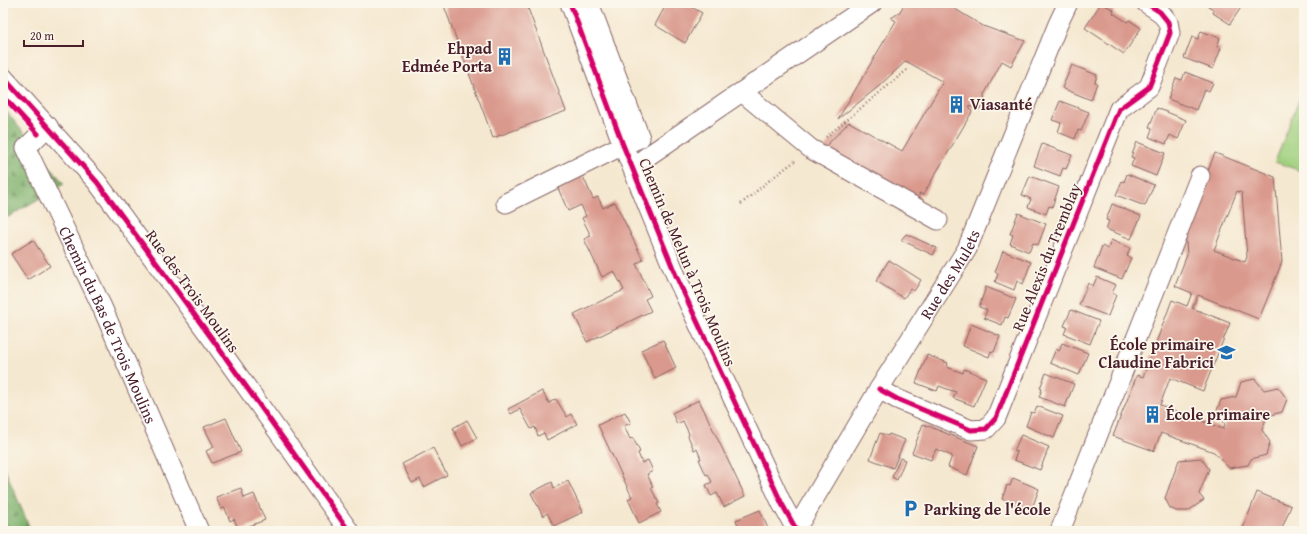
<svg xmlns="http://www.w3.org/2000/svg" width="1307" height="534" font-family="'Gentium Book Plus',serif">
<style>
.forest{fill:url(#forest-firs);stroke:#65684c}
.park{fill:#a0d07e;stroke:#757854}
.building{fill:#da998d;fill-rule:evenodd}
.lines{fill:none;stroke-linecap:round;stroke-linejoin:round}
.minor-casing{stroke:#866565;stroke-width:21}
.path{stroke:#866565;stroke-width:2.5;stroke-dasharray:1 3;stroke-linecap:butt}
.minor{stroke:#fff;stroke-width:19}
.cycleway-casing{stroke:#fbf7ec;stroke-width:8}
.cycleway{stroke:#d6006c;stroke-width:5}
.labels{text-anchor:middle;stroke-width:3.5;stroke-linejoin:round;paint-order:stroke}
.poi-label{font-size:16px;font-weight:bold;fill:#4a1f2b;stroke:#fbf7ec;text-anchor:start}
.street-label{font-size:16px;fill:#4a1f2b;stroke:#fbf7ec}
</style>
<defs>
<pattern id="forest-firs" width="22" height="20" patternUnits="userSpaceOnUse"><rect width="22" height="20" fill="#80b26d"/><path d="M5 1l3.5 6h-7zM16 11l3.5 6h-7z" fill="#6b905a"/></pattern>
</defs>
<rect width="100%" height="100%" fill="#fbf7ec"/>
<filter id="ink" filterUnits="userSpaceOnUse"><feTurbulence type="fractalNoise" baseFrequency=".025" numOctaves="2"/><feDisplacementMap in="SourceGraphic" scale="8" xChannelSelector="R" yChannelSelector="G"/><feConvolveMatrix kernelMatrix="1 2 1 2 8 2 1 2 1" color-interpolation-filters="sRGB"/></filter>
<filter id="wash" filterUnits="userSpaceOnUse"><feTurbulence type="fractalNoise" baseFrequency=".012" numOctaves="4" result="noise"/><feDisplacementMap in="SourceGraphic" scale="16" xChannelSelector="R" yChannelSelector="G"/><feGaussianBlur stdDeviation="0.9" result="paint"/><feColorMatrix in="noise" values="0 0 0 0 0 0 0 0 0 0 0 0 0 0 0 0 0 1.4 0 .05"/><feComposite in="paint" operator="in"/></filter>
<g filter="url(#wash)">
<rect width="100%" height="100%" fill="#f5e8d0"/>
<path class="forest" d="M3,107L64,184L3,220Z
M3,465L31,531H3Z"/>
<path class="park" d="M1304,87V172L1275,162Z"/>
<g id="blocks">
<path class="building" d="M443,3H526L566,111L493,138Z
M667,3H684L702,13L685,43L655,25Z
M905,3H945L983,26L1025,41L1011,66L1002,61L984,95L985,102V105L979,109L969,106L972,112L923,195L919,193L920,199L919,202L822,150L849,122L902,151L943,82L906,61L878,87L838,119L896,21L891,18L899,13Z
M1101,3L1114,10L1113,13L1127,22L1129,20L1141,28L1124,54L1085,28Z
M1209,3H1244L1230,24L1213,13L1214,10L1207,5Z
M1201,31L1220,38L1217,47L1221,48L1213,69L1184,58L1192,37L1198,39Z
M1072,65L1097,75L1095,82L1097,83L1091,100L1062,88Z
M1185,72L1213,83L1209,91L1204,89L1196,110L1168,99L1176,78L1182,80Z
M1060,101L1089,112L1081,131L1078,130L1075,139L1058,132L1061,123L1052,120Z
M1157,108L1186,120L1178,139L1170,135L1166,144L1149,137L1152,129L1149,127Z
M1137,142L1165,153L1156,176L1131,166L1134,158L1131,157Z
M1042,144L1072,155L1066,169L1063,168L1060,176L1034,166Z
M1215,153L1275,177L1282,262L1259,319L1198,295L1192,308L1230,323L1203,391L1170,378L1160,405L1223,429L1225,424L1216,413L1221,400L1236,397L1241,382L1255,379L1264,390L1278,387L1287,399L1282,412L1267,416L1262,430L1270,442L1266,455L1251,459L1248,465L1229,468L1214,452L1161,433L1154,451L1113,436L1137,375L1143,377L1145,372L1172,300L1187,306L1192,293L1175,286L1187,255L1185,228ZM1237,191L1242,193L1247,257L1245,262L1214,250Z
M582,174L593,199L598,197L603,208L615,202L643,260L636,264L651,296L645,299L651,311L587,342L574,314L624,290L614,271L602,277L584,239L591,236L582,218L586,216L581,205L568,211L557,186Z
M1127,174L1154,185L1145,206L1116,195L1122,181L1124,182Z
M1030,176L1059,187L1052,207L1049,206L1046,214L1028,207L1031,199L1022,195Z
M1112,204L1141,216L1131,239L1106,229L1109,221L1106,220Z
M1018,213L1046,224L1038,245L1033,243L1029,252L1010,244L1013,235L1010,234Z
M906,234L937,248L933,255L901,240Z
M33,240L50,266L28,280L11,254Z
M1111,240L1130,248L1127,256L1131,258L1122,279L1094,268L1102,246L1108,249Z
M1003,251L1031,262L1023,284L1017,281L1014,290L995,282L998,274L995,272Z
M889,260L921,280L914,291L910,289L904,298L876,281Z
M1097,277L1116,285L1112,293L1116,295L1108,316L1079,305L1088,283L1093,286Z
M986,287L1016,299L1008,318L1005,317L1002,325L984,318L987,310L979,307Z
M1071,310L1099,321L1090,344L1064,334L1067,327L1064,326Z
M971,324L1000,336L994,352L991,351L989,357L963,346Z
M663,340L676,368L655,379L641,350Z
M1062,343L1088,353L1079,375L1050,363L1056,349L1059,351Z
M927,355L948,363L947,367L963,373L964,369L986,378L974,406L953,398L956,392L947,389L939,386L937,391L916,383Z
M1046,373L1074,384L1065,407L1039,397L1042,389L1040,388Z
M542,391L549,403L556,399L567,417L571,414L577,424L547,440L544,433L538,436L535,427L531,429L520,409L511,414L508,409Z
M699,400L745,496L724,507L717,493L711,496L706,485L712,482L708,474L706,475L699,459H701L697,449L694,450L688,436L689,434L683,421L677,424L672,413Z
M1037,406L1063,416L1054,438L1026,426L1031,412L1034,413Z
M625,412L631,423L624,426L630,439L633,438L640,452L638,453L642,463L648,460L653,471L647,474L653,487L651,488L659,503L657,504L661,512L639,523L628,499L632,497L598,425Z
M226,418L241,452L212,463L206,451L214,447L204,427Z
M467,420L477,438L462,446L453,428Z
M923,424L978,446L967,475L948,467L952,456L936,449L931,460L912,453Z
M880,433L888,436L889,434L905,440L893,468L870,459Z
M1021,435L1049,447L1040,470L1014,460L1017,452L1014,451Z
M433,448L447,475L424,487L420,479L412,483L402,464Z
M900,458L905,460L897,480L892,477Z
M1201,458L1209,469L1199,494L1204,500L1188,511H1176L1170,508L1165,498L1179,460Z
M1013,478L1039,489L1031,511L1002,499L1007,485L1010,486Z
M568,481L583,512L554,526L547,513L543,516L531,493L552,482L554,488Z
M241,488L244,498L254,494L265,520L239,530L234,519L230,521L225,508L221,509L216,497Z
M1257,492L1291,506L1281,531H1242Z
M760,510L769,531H733L739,528L736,520Z"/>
</g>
</g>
<g filter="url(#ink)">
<use href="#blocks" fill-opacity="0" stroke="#866565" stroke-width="1"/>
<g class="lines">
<defs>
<g id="minor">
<path d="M570,3L623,145L677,278L782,504L797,531"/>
<path d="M3,77L97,182L213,340L349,531"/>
<path d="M742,92L811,149L938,220"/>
<path id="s1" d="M48,126L26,148L102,307L199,531"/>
<path d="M645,158L872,3"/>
<path d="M506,203L623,145L640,138L589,3"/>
<path d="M879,389L897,399L971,430L986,429L996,418L1119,109L1149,87L1170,33L1168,22L1160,12L1146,3"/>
<path id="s2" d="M795,526L802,519L879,389L967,249L1058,24L1068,3"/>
<path d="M1060,531L1200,176"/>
</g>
</defs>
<use href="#minor" class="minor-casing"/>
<path class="path" d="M826,137L908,69
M741,204L771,179L795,161"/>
<use href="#minor" class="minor"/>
<defs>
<path id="cycleway" d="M570,3L623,145L677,278L782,504L797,531
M3,77L97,182L213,340L349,531
M3,96L38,134
M879,389L897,399L971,430L986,429L996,418L1119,109L1149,87L1170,33L1168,22L1160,12L1146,3"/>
</defs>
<use href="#cycleway" class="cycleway-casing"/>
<use href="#cycleway" class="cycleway"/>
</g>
</g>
<defs>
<symbol id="building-bare" viewBox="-9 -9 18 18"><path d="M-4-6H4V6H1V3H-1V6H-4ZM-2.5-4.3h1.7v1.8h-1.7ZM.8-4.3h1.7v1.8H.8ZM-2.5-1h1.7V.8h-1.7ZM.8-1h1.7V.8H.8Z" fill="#1f6fb2" stroke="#fbf7ec" stroke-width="2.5" paint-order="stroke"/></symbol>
<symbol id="school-bare" viewBox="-9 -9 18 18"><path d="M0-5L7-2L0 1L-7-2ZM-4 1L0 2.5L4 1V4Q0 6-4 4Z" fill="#1f6fb2" stroke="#fbf7ec" stroke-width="2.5" paint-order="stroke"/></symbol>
<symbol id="parking-bare" viewBox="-9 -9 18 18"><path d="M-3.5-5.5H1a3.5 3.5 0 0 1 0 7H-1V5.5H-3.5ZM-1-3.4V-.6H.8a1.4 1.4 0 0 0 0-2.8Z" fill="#1f6fb2" stroke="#fbf7ec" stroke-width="2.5" paint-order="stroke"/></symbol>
</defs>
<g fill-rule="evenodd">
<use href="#building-bare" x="492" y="44" width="25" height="25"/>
<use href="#building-bare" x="944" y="92" width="25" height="25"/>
<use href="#school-bare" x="1214" y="340" width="25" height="25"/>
<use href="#building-bare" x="1140" y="402" width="25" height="25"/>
<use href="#parking-bare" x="898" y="496" width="25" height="25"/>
</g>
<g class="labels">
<g class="poi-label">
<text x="492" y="54" text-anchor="end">Ehpad<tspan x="492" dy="18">Edmée Porta</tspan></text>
<text x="970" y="110">Viasanté</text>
<text x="1214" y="350" text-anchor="end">École primaire<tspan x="1214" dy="18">Claudine Fabrici</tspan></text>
<text x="1166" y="420">École primaire</text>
<text x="924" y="515">Parking de l'école</text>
</g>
<g class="street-label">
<text transform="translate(1046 257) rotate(-68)" y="6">Rue Alexis du Tremblay</text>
<text transform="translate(688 262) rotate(67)" y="6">Chemin de Melun à Trois Moulins</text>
<text dy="6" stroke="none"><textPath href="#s2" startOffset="296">Rue des Mulets</textPath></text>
<text transform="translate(193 291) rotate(54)" y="6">Rue des Trois Moulins</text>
<text dy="6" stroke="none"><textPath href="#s1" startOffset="226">Chemin du Bas de Trois Moulins</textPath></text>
</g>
</g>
<rect width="1307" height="534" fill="none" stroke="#fbf7ec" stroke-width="16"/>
<path d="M24 40v6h59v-6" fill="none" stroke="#4a1f2b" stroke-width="2"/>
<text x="30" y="40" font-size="12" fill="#4a1f2b" stroke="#fbf7ec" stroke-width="3" paint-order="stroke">20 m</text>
</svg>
